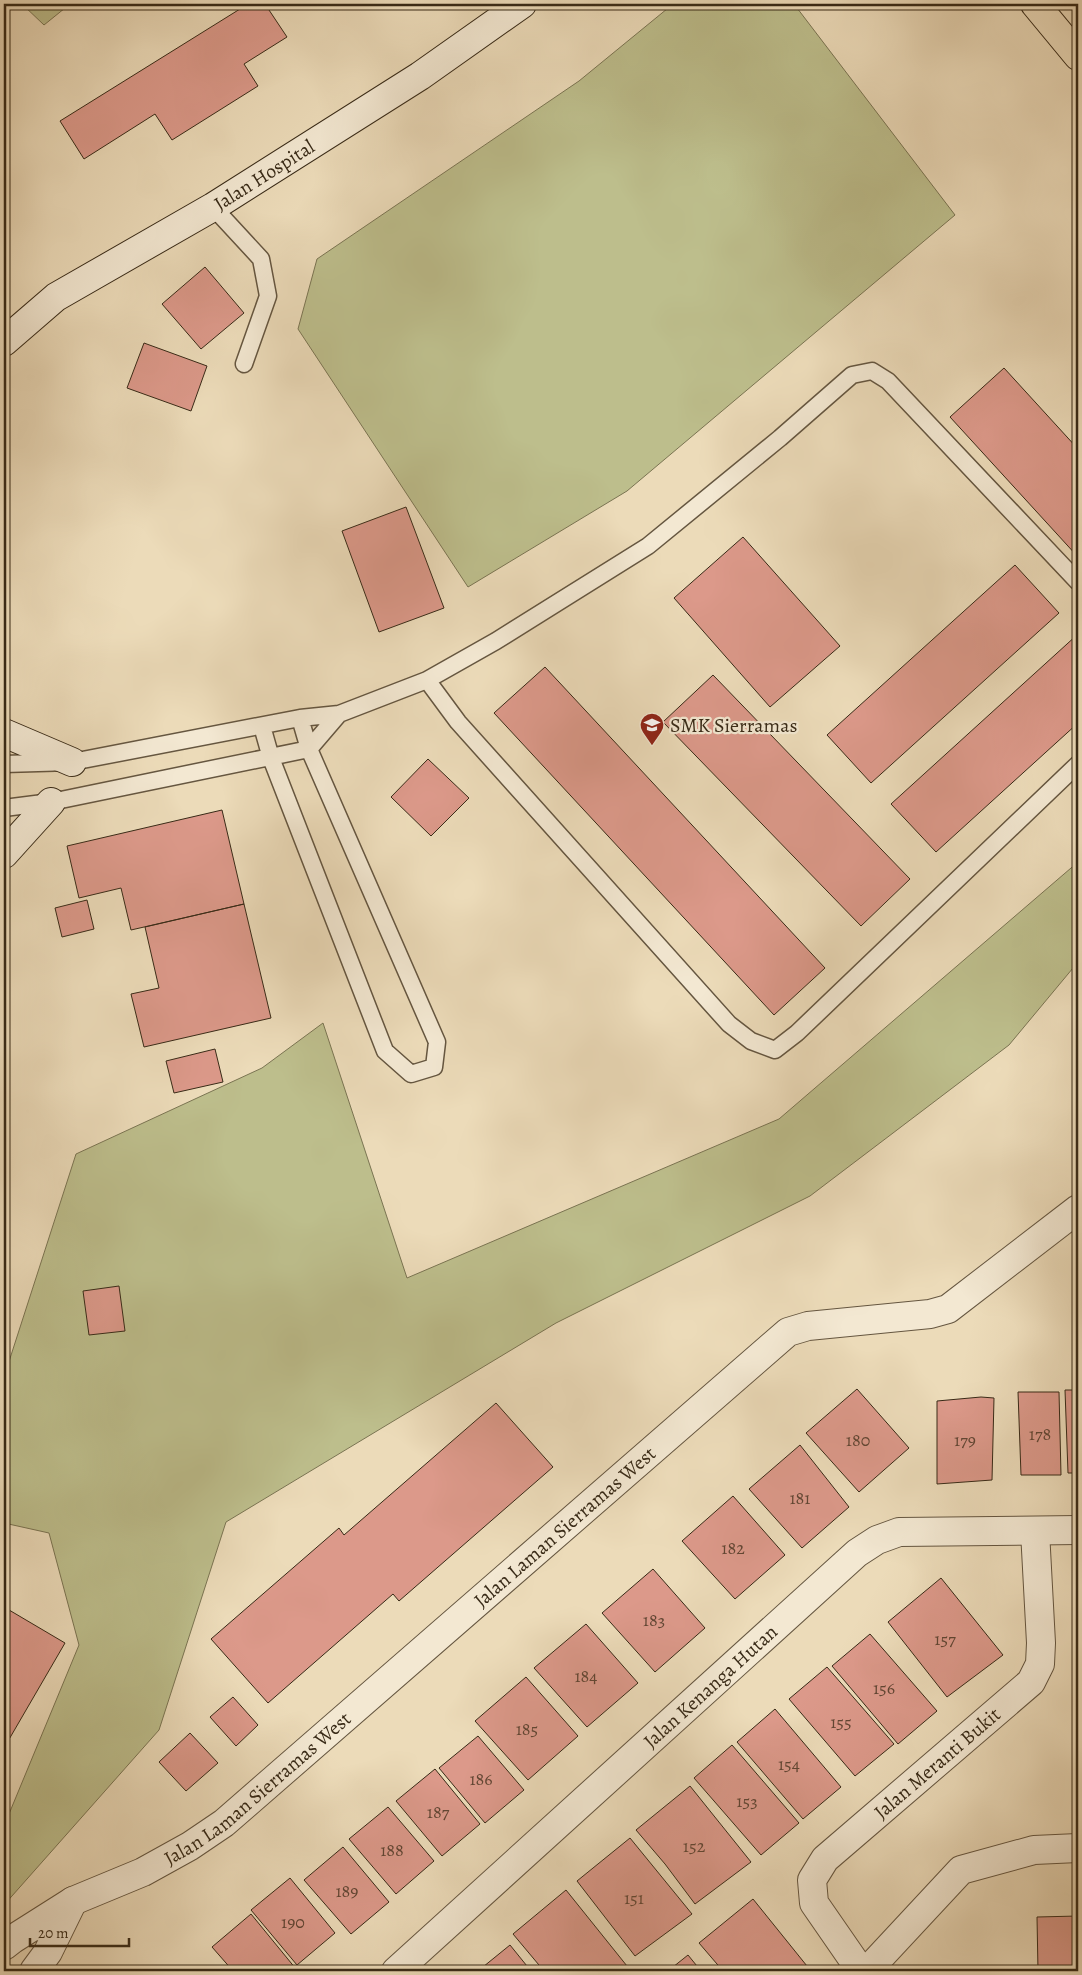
<svg xmlns="http://www.w3.org/2000/svg" width="1082" height="1975" font-family="Alegreya,serif">
<style>
.green{fill:#bdbe8c;stroke:#7a7452}
.building{fill:#dc998a;stroke:#382a17}
.lines{fill:none;stroke-linecap:round;stroke-linejoin:round}
.service-casing{stroke:#655640;stroke-width:19}
.minor-casing{stroke:#655640;stroke-width:30}
.secondary-casing{stroke:#382a17;stroke-width:30}
.motorway-casing{stroke:#382a17;stroke-width:30}
.service{stroke:#f3e8d2;stroke-width:16}
.minor{stroke:#f3e8d2;stroke-width:28}
.secondary{stroke:#f3e8d2;stroke-width:28}
.motorway{stroke:#ecdbb9;stroke-width:28}
.labels{text-anchor:middle;stroke-width:4.5;stroke-linejoin:round;paint-order:stroke}
.number-label{font-size:18px;fill:#614634}
.street-label{font-size:20px;fill:#382a17;stroke:#f3e8d2}
.poi-label{font-size:20px;fill:#382a17;stroke:#f3e8d2;text-anchor:start}
</style>
<rect width="100%" height="100%" fill="#ecdbb9"/>
<filter id="stains"><feTurbulence type="fractalNoise" baseFrequency=".004" numOctaves="4"/><feColorMatrix values="0 0 0 0 .2 0 0 0 0 .09 0 0 0 0 .02 0 0 0 .5 -.17"/></filter>
<radialGradient id="worn" r=".72"><stop offset=".6" stop-color="#630" stop-opacity="0"/><stop offset="1" stop-color="#630" stop-opacity=".3"/></radialGradient>
<path class="green" d="M22,4H70L44,25Z
M673,4H794L955,215L627,491L468,587L298,329L317,259L579,81Z
M1078,862V962L1009,1045L810,1196L556,1323L226,1522L159,1730L4,1905V1826L79,1645L49,1533L4,1523V1377L76,1154L262,1068L323,1023L407,1278L779,1119Z"/>
<path class="building" d="M248,4H265L287,37L244,64L258,86L172,140L155,114L84,159L60,121Z
M205,267L244,313L201,349L162,304Z
M144,343L207,366L191,411L127,388Z
M1004,368L1078,449V557L950,417Z
M406,507L444,608L379,632L342,531Z
M743,537L840,646L770,707L674,598Z
M1015,565L1059,613L871,783L827,735Z
M1078,634V723L936,852L891,804Z
M545,667L825,968L774,1015L494,713Z
M713,675L910,879L861,926L663,722Z
M428,759L469,798L431,836L391,797Z
M222,810L244,904L131,930L121,888L79,898L67,846Z
M87,900L94,929L62,937L55,908Z
M244,904L271,1018L144,1047L131,994L159,988L145,927Z
M215,1049L223,1082L174,1093L166,1061Z
M119,1286L125,1331L89,1335L83,1291Z
M857,1389L909,1448L859,1492L806,1433Z
M1065,1390H1078V1473H1068Z
M1018,1392H1059L1061,1475H1021Z
M981,1397L994,1398L992,1480L937,1484V1401Z
M496,1403L553,1467L399,1601L393,1594L268,1703L211,1639L339,1528L344,1535Z
M800,1445L849,1507L802,1548L749,1489Z
M733,1496L785,1555L735,1599L682,1541Z
M653,1569L705,1628L655,1672L602,1613Z
M941,1578L1003,1655L947,1697L888,1622Z
M4,1607L65,1643L4,1748Z
M586,1624L638,1683L587,1727L534,1668Z
M870,1634L937,1711L898,1744L832,1666Z
M827,1667L894,1744L855,1776L789,1699Z
M526,1677L578,1736L528,1780L475,1721Z
M233,1697L258,1725L236,1746L210,1717Z
M775,1709L841,1787L803,1819L737,1742Z
M190,1733L218,1763L186,1791L159,1762Z
M478,1736L524,1790L485,1823L439,1768Z
M732,1745L799,1823L761,1855L694,1778Z
M435,1769L480,1824L442,1856L396,1801Z
M690,1786L751,1862L695,1904L665,1864L636,1830Z
M388,1807L434,1861L396,1894L349,1839Z
M630,1838L692,1914L635,1956L577,1881Z
M343,1847L389,1902L351,1934L304,1880Z
M290,1878L335,1933L297,1965L251,1910Z
M566,1890L627,1966L621,1971H544L513,1934Z
M753,1899L811,1971H723L699,1943Z
M251,1914L296,1969L294,1971H233L212,1947Z
M1078,1916V1971H1038L1037,1917Z
M510,1945L531,1971H478Z
M688,1955L701,1971H668Z"/>
<g class="lines">
<defs>
<path id="service" d="M213,207L261,259L268,296L244,364
M427,680L458,722L729,1024L751,1041L775,1050L797,1033L1078,764
M262,726L271,758L385,1051L411,1074L434,1067L437,1042L309,749L300,718
M4,764L72,762L300,718L339,714L427,680L496,641L648,546L780,438L852,375L872,371L888,381L1078,582
M4,808L51,802L309,749L339,714"/>
<g id="minor">
<path id="s1" d="M73,1901L143,1872L190,1846L224,1823L788,1332L808,1326L930,1314L948,1309L1078,1209"/>
<path d="M4,1946L13,1939L73,1901L48,1952L34,1971"/>
<path id="s2" d="M396,1971L857,1553L877,1540L899,1532L1078,1530"/>
<path id="s3" d="M861,1971L814,1903L812,1880L825,1859L1031,1682L1040,1664L1041,1643L1035,1531"/>
<path d="M867,1971L961,1870L1034,1850L1078,1848"/>
</g>
<g id="secondary">
<path id="s4" d="M4,342L56,297L213,207L420,76L522,4"/>
<path d="M4,733L72,762"/>
<path d="M4,854L51,802"/>
</g>
<path id="motorway" d="M1035,4L1078,56"/>
</defs>
<use href="#service" class="service-casing"/>
<use href="#minor" class="minor-casing"/>
<use href="#secondary" class="secondary-casing"/>
<use href="#motorway" class="motorway-casing"/>
<use href="#service" class="service"/>
<use href="#minor" class="minor"/>
<use href="#secondary" class="secondary"/>
<use href="#motorway" class="motorway"/>
</g>
<defs>
<symbol id="school-pin" viewBox="-11 -11 22 30"><path d="M0 17L-7.5 6A9.5 9.5 0 1 1 7.5 6Z" fill="#8f2418" stroke="#f3e8d2"/><path d="M0-5L7-2L0 1L-7-2ZM-4 1L0 2.5L4 1V4Q0 6-4 4Z" fill="#fff"/></symbol>
</defs>
<g fill-rule="evenodd">
<use href="#school-pin" x="638" y="711" width="28" height="38"/>
</g>
<g class="labels">
<g class="number-label">
<text x="1040" y="1440">178</text>
<text x="858" y="1446">180</text>
<text x="965" y="1446">179</text>
<text x="800" y="1504">181</text>
<text x="733" y="1554">182</text>
<text x="654" y="1626">183</text>
<text x="945" y="1645">157</text>
<text x="586" y="1682">184</text>
<text x="884" y="1694">156</text>
<text x="841" y="1728">155</text>
<text x="527" y="1735">185</text>
<text x="789" y="1770">154</text>
<text x="481" y="1785">186</text>
<text x="747" y="1807">153</text>
<text x="438" y="1818">187</text>
<text x="694" y="1852">152</text>
<text x="392" y="1856">188</text>
<text x="347" y="1897">189</text>
<text x="634" y="1904">151</text>
<text x="293" y="1928">190</text>
</g>
<g class="street-label">
<text dy="7" stroke="none"><textPath href="#s4" startOffset="310">Jalan Hospital</textPath></text>
<text dy="7" stroke="none"><textPath href="#s1" startOffset="622">Jalan Laman Sierramas West</textPath></text>
<text dy="7" stroke="none"><textPath href="#s2" startOffset="424">Jalan Kenanga Hutan</textPath></text>
<text dy="7" stroke="none"><textPath href="#s3" startOffset="278">Jalan Meranti Bukit</textPath></text>
<text dy="7" stroke="none"><textPath href="#s1" startOffset="218">Jalan Laman Sierramas West</textPath></text>
</g>
<g class="poi-label">
<text x="670" y="732">SMK Sierramas</text>
</g>
</g>
<rect width="1082" height="1975" fill="none" stroke="#ecdbb9" stroke-width="20"/>
<rect x="5" y="5" width="1072" height="1965" fill="none" stroke="#382a17" stroke-width="2.5"/>
<rect x="10" y="10" width="1062" height="1955" fill="none" stroke="#382a17"/>
<path d="M30 1938v8h99v-8" fill="none" stroke="#382a17" stroke-width="2.5"/>
<text x="38" y="1938" font-size="15" fill="#382a17" stroke="#f3e8d2" stroke-width="4" paint-order="stroke">20 m</text>
<rect width="100%" height="100%" filter="url(#stains)"/>
<rect width="100%" height="100%" fill="url(#worn)"/>
</svg>
